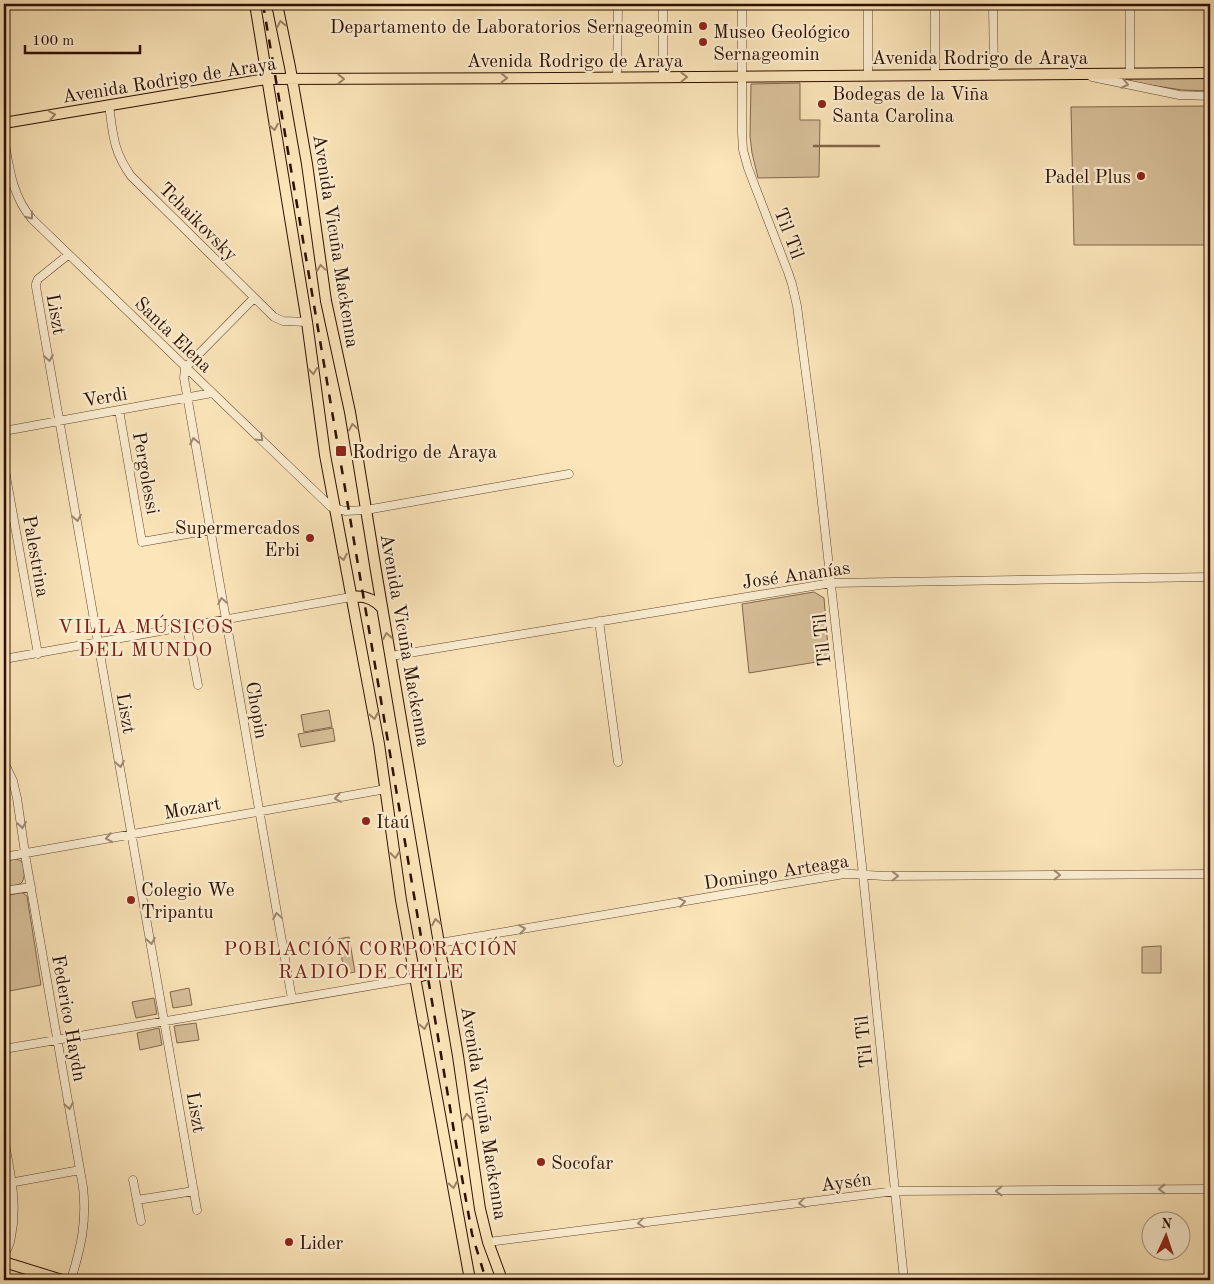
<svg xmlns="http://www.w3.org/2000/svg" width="1214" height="1284" font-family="'Old Standard TT',serif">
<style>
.green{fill:#d8c09a;stroke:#82674e}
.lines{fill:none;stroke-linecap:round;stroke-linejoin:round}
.stream{stroke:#7f634a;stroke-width:2.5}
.minor-casing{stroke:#60442f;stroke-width:9}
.major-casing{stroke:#2d0e01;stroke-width:12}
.minor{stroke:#fceed2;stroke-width:8}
.major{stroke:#fbe5b9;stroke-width:10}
.rail{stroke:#2d0e01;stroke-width:2.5;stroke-dasharray:9 9;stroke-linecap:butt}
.oneway{stroke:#9e8466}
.oneway2{stroke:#9f8974}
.poi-dot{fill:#8f2418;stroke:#fceed2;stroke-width:2}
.labels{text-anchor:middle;stroke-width:4.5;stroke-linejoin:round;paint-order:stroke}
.poi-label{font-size:19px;fill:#2d0e01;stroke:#fceed2;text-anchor:start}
.street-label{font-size:19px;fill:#2d0e01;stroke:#fceed2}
.neighbourhood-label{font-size:20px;letter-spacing:1px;fill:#7a1f14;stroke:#fceed2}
</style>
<rect width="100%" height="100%" fill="#fbe5b9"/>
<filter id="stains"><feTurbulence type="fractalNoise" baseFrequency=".004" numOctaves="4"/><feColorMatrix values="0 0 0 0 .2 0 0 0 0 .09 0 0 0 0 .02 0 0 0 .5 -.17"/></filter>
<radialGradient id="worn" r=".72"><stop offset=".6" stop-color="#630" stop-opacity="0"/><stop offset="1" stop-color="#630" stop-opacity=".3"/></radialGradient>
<path class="green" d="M1130,77H1210V91L1182,90L1130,82Z
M800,83V120H820L819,177L758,178L752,153L750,136L751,84Z
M1210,106V245H1074L1071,107Z
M814,592L824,598L829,660L749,673L742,604Z
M329,710L332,727L304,732L301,715Z
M333,728L335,741L301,747L298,734Z
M17,859C18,860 19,860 21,861C25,865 26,881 20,884C16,886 9,886 4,887V861Z
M20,893H23L27,896L41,985L4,992V896Z
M349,937L355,972L345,974L338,939Z
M1161,946V973H1142V947Z
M189,988L192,1005L173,1008L170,992Z
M154,998L157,1014L136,1018L132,1002Z
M196,1023L199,1040L177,1043L174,1026Z
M159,1028L162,1045L140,1050L137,1033Z"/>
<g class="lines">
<path class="stream" d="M814,146H879"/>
<defs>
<path id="minor" d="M742,4V133L743,150L748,168L788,272L792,284L797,306L816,450L823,512L863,875L904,1280
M868,4V75
M935,4V75
M993,4L994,75
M1130,4V73
M663,77V4
M1092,77L1179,95L1210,96
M617,78L618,4
M109,105C113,134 113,151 131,176L274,317L283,321L307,322
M4,138C9,167 12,196 32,219L331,507L345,511L366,510L569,474
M68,255L38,279L36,284V287L197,1210
M254,298L185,368L184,378L292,999
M119,410L142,542L210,530
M4,431L212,393
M4,465L38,654
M599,621L618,762
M187,627L198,685
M391,656L831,583L1210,577
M4,659L351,597
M4,762L13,781L17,798L26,860L83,1187C87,1222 81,1247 71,1280
M4,857L386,789
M4,891L31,887
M440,943L844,874H852L884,876L1210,874
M4,1049L415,978
M4,1139C10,1172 18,1203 11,1237C10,1243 8,1249 4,1254
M133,1180L141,1221
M4,1184L80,1170
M137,1200L194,1191
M488,1242L895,1191L1210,1189"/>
<path id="major" d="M255,4L307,322L325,455L379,744L401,900L470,1280
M277,4L290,67L307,164L326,301L350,412L358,460L376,571L458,1056L480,1209L488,1242L502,1280
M4,123L266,79L556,78L1210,73
M351,597C364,595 374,599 382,608
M415,978L433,972L443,964
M4,1262L62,1280"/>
</defs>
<use href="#minor" class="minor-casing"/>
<use href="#major" class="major-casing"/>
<use href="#minor" class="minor"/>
<use href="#major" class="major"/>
<path class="rail" d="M263,4L458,1155L472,1234L486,1280"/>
</g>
<defs><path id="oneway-chevron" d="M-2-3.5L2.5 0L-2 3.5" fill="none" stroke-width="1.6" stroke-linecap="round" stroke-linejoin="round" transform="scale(1.25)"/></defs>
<g class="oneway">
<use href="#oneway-chevron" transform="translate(281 24) rotate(-102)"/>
<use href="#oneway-chevron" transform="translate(684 77) rotate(-1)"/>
<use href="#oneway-chevron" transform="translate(504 78)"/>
<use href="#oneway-chevron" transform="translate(341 79)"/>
<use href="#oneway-chevron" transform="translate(52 115) rotate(-10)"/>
<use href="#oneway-chevron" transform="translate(274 127) rotate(80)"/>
<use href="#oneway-chevron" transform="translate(321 268) rotate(-98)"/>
<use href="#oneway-chevron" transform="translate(313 371) rotate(84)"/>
<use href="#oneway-chevron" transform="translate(353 427) rotate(-100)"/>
<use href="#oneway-chevron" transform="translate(343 557) rotate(79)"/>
<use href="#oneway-chevron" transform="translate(387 636) rotate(-100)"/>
<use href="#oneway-chevron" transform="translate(374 716) rotate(80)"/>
<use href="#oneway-chevron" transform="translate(395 855) rotate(83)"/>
<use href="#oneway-chevron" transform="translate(436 922) rotate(-100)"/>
<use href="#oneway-chevron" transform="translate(424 1026) rotate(80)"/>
<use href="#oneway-chevron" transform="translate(467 1117) rotate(-97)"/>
<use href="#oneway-chevron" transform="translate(453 1185) rotate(80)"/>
</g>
<g class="oneway2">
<use href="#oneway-chevron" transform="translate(1125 84) rotate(12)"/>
<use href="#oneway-chevron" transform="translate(30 216) rotate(51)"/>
<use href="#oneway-chevron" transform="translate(49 358) rotate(80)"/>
<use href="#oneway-chevron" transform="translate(260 438) rotate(44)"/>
<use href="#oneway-chevron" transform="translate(194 441) rotate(-100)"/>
<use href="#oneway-chevron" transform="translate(77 518) rotate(80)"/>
<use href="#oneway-chevron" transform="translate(222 601) rotate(-100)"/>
<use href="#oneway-chevron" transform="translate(120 764) rotate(80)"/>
<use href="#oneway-chevron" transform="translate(338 798) rotate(170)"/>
<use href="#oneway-chevron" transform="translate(22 825) rotate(81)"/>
<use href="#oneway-chevron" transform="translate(109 838) rotate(170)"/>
<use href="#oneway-chevron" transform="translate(1057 875)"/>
<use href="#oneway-chevron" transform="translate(895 876)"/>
<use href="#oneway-chevron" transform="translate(682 902) rotate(-10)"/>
<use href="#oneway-chevron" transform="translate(277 916) rotate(-100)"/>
<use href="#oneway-chevron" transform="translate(522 929) rotate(-10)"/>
<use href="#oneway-chevron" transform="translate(151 941) rotate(80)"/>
<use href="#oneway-chevron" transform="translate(69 1106) rotate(80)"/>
<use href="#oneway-chevron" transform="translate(1162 1189) rotate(180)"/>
<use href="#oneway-chevron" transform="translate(999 1191) rotate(180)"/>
<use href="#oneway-chevron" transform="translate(802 1203) rotate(173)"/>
<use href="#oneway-chevron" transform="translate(641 1223) rotate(173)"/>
</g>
<g class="poi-dot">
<circle cx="703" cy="26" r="5"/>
<circle cx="703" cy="42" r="5"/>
<circle cx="822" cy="104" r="5"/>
<circle cx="1141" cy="176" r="5"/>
<rect x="335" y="445" width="12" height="12" rx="2.5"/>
<circle cx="310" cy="538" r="5"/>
<circle cx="366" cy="821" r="5"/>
<circle cx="131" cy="900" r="5"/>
<circle cx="541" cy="1162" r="5"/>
<circle cx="289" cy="1242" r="5"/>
</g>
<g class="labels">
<g class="poi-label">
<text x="693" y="33" text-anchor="end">Departamento de Laboratorios Sernageomin</text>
<text x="713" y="38">Museo Geológico<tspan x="713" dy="22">Sernageomin</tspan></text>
<text x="832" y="100">Bodegas de la Viña<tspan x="832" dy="22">Santa Carolina</tspan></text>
<text x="1131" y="183" text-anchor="end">Padel Plus</text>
<text x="352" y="458">Rodrigo de Araya</text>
<text x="300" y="534" text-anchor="end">Supermercados<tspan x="300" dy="22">Erbi</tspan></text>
<text x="376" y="828">Itaú</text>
<text x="141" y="896">Colegio We<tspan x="141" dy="22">Tripantu</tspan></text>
<text x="551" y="1169">Socofar</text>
<text x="299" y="1249">Lider</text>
</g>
<g class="street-label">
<text x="980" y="64">Avenida Rodrigo de Araya</text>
<text x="575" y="67">Avenida Rodrigo de Araya</text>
<text transform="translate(169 79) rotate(-9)" y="7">Avenida Rodrigo de Araya</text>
<text transform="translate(199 221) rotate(45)" y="7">Tchaikovsky</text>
<text transform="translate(790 233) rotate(69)" y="7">Til Til</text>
<text transform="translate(337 241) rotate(81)" y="7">Avenida Vicuña Mackenna</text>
<text transform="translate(57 314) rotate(80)" y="7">Liszt</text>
<text transform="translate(174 334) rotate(44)" y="7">Santa Elena</text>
<text transform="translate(105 396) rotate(-10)" y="7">Verdi</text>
<text transform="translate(147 473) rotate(80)" y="7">Pergolessi</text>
<text transform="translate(37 556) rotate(80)" y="7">Palestrina</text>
<text transform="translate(796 574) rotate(-8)" y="7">José Ananías</text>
<text transform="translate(406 640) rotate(80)" y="7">Avenida Vicuña Mackenna</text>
<text transform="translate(821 640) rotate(-96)" y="7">Til Til</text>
<text transform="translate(258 710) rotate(80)" y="7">Chopin</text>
<text transform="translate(127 713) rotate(80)" y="7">Liszt</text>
<text transform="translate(192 807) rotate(-10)" y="7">Mozart</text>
<text transform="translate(776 871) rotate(-9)" y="7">Domingo Arteaga</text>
<text transform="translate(70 1018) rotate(80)" y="7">Federico Haydn</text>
<text transform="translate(863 1042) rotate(-96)" y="7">Til Til</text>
<text transform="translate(197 1112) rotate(80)" y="7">Liszt</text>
<text transform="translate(485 1113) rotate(81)" y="7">Avenida Vicuña Mackenna</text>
<text transform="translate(846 1181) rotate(-7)" y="7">Aysén</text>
</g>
<g class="neighbourhood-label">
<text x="146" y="633">VILLA MÚSICOS<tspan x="146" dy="23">DEL MUNDO</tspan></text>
<text x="371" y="955">POBLACIÓN CORPORACIÓN<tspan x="371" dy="23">RADIO DE CHILE</tspan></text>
</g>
</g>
<rect width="1214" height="1284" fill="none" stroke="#fbe5b9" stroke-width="20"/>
<rect x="5" y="5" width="1204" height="1274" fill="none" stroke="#2d0e01" stroke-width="2.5"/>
<rect x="10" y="10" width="1194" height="1264" fill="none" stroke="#2d0e01"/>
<g transform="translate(1166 1236) rotate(3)"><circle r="24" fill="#fceed2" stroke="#a9947e"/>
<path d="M0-4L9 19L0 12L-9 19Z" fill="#8f2418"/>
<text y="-8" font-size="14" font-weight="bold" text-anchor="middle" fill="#2d0e01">N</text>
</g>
<path d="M25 45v8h115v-8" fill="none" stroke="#2d0e01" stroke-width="2.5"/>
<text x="32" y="45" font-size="15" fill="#2d0e01" stroke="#fceed2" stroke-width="4" paint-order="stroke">100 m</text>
<rect width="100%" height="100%" filter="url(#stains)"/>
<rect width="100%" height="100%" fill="url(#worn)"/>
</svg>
